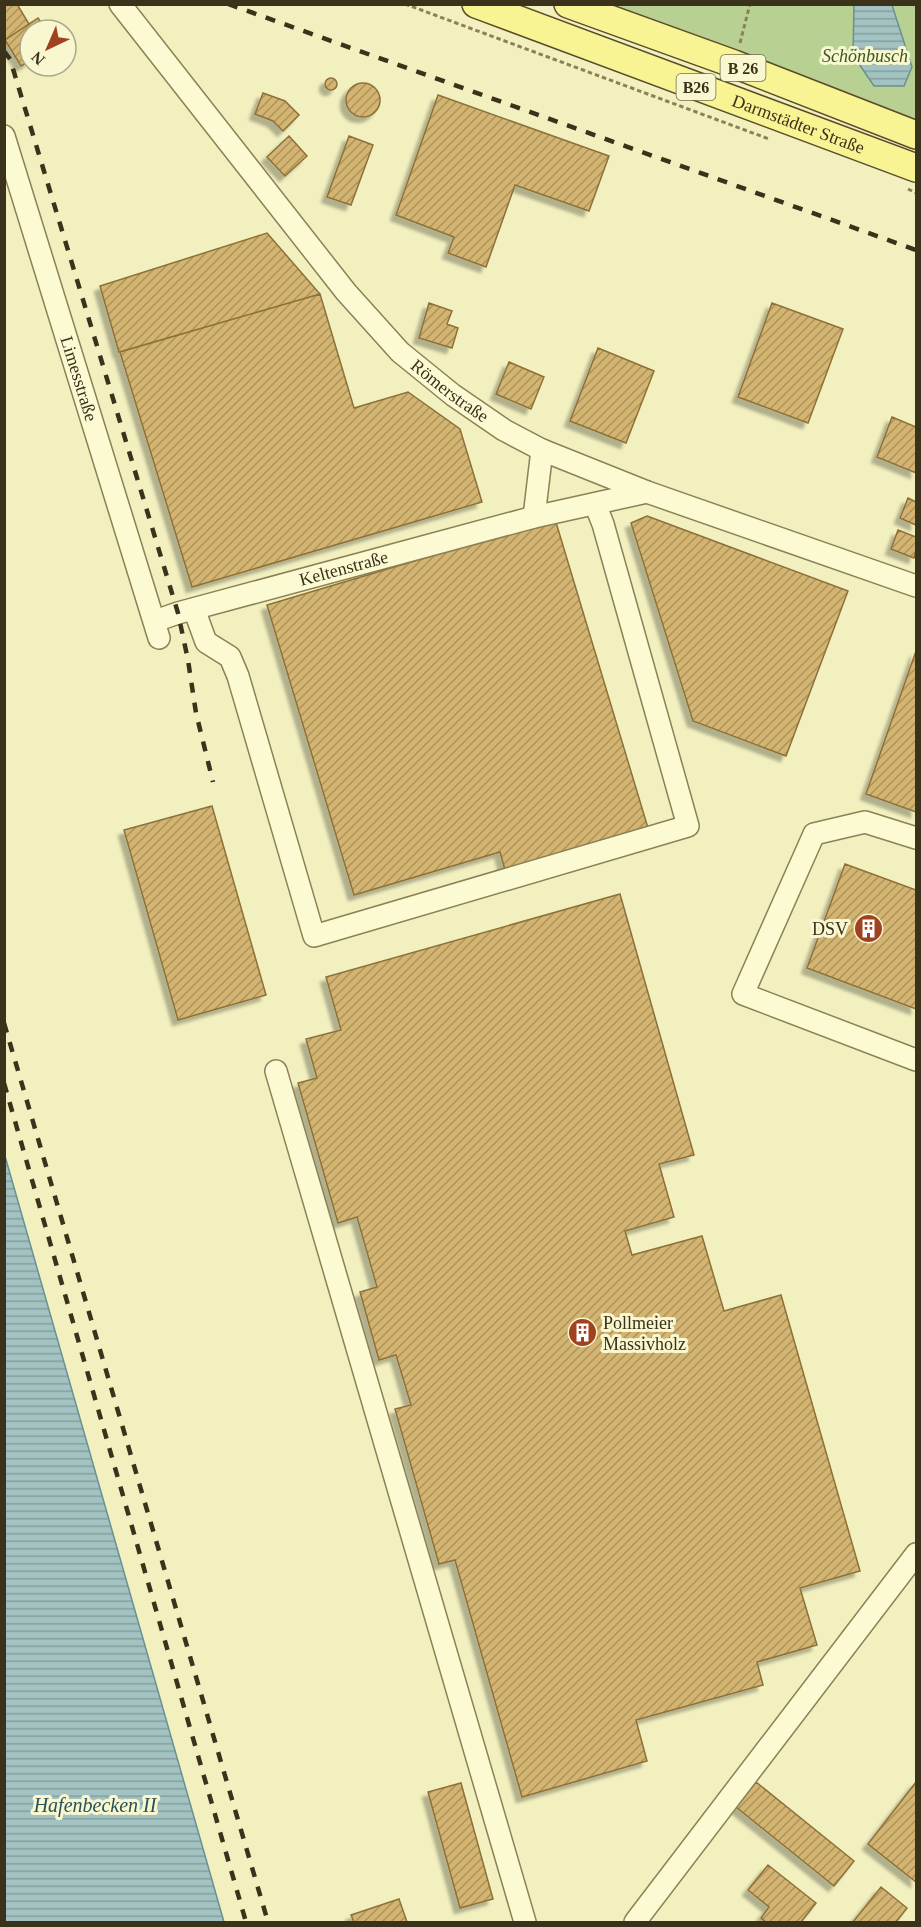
<svg xmlns="http://www.w3.org/2000/svg" width="921" height="1927" font-family="Georgia,serif">
<style>
.green{fill:#b8d092}
.water{fill:url(#water-rules);stroke:#699192;stroke-width:1.5}
.building{fill:url(#building-hatch);stroke:#8d7139;stroke-width:1.5;filter:url(#shadow)}
.lines{fill:none;stroke-linecap:round;stroke-linejoin:round}
.minor-casing{stroke:#8c8155;stroke-width:24}
.major-casing{stroke:#594d2a;stroke-width:30}
.path{stroke:#8c8155;stroke-width:3;stroke-dasharray:4.5 3;stroke-linecap:butt}
.minor{stroke:#fcfad3;stroke-width:21}
.major{stroke:#f9f493;stroke-width:27}
.rail{stroke:#3a321b;stroke-width:4.5;stroke-dasharray:10 10;stroke-linecap:butt}
.labels{text-anchor:middle;stroke-width:6;stroke-linejoin:round;paint-order:stroke}
.shield{fill:#f8f7cf;stroke:#736d51;stroke-width:1.5}
.shield-label{font-size:16px;font-weight:bold;fill:#3a321b}
.park-label{font-size:18px;font-style:italic;fill:#3b5820;stroke:#f8f7cf}
.street-label{font-size:18px;fill:#3a321b;stroke:#f8f7cf}
.poi-label{font-size:18px;fill:#3a321b;stroke:#f8f7cf;text-anchor:end}
.water-label{font-size:20px;font-style:italic;fill:#29515b;stroke:#f8f7cf}
</style>
<defs>
<pattern id="water-rules" width="6" height="5" patternUnits="userSpaceOnUse" patternTransform="scale(1.5)"><rect width="6" height="5" fill="#a2c3c2"/><path d="M0 2.5h6" fill="none" stroke="#859f9d"/></pattern>
<pattern id="building-hatch" width="6" height="6" patternUnits="userSpaceOnUse" patternTransform="scale(1.5)"><rect width="6" height="6" fill="#d3b471"/><path d="M-1 1l2-2M0 6l6-6M5 7l2-2" fill="none" stroke="#ac935c"/></pattern>
<filter id="shadow"><feDropShadow dx="-5.5" dy="5.5" stdDeviation="1.5" flood-color="#0004"/></filter>
</defs>
<rect width="100%" height="100%" fill="#f2f0bf"/>
<path class="green" d="M602,5H916V131Z"/>
<path class="water" d="M854,5H892L912,67L904,86H874L853,55Z
M4,1156H5L224,1922H5Z"/>
<path class="building" d="M9,4H17L29,24L5,40L4,7Z
M38,18L46,30H30V61L21,66L5,40Z
M325 84a6 6 0 1 1 12 0a6 6 0 1 1-12 0Z
M346 100a17 17 0 1 1 34 0a17 17 0 1 1-34 0Z
M263,93L285,101L299,115L283,131L273,121L255,114Z
M438,95L609,156L589,211L515,185L486,267L448,253L454,237L396,215Z
M289,136L307,156L285,176L267,157Z
M349,136L373,145L351,205L327,197Z
M267,233L320,294L119,352L100,286Z
M320,294L354,408L408,392L460,429L482,502L192,587L120,352Z
M429,303L452,311L447,324L458,328L452,348L419,338Z
M772,303L843,329L808,423L738,397Z
M598,348L654,371L626,443L570,421Z
M509,362L544,377L531,409L496,394Z
M892,417L916,427V473L877,457Z
M908,498L916,502V525L900,518Z
M647,516L848,591L786,756L693,721L631,523Z
M555,519L648,828L505,870L500,852L354,895L267,605Z
M898,530L916,537V551L914,558L891,549Z
M916,651V812L866,794Z
M212,806L266,995L178,1020L124,830Z
M845,864L916,890V1009L807,968Z
M620,894L694,1155L659,1164L674,1217L625,1231L632,1255L702,1236L724,1311L781,1295L860,1571L800,1588L817,1645L757,1662L763,1685L636,1720L647,1761L522,1797L455,1560L439,1564L395,1409L411,1405L396,1355L379,1360L360,1292L377,1287L357,1217L338,1223L298,1083L317,1078L306,1039L341,1030L326,977Z
M756,1782L854,1861L834,1886L736,1807Z
M916,1782V1882L868,1844Z
M461,1783L493,1899L460,1908L428,1792Z
M768,1865L816,1903L801,1922H766L761,1918L769,1907L748,1890Z
M881,1887L907,1908L896,1922H853Z
M399,1899L407,1922H354L351,1915Z"/>
<g class="lines">
<defs>
<g id="minor">
<path id="s1" d="M120,4L346,292L400,352L453,395L504,430L542,450L647,492L916,586"/>
<path id="s2" d="M4,136L159,638"/>
<path d="M534,517L542,450"/>
<path d="M194,609L206,642L230,657L238,676L314,936L688,826L603,524L595,504"/>
<path id="s3" d="M155,621L178,613L534,517L647,492"/>
<path d="M916,838L865,822L814,834L743,994L916,1060"/>
<path d="M276,1071L525,1922"/>
<path d="M635,1922L916,1554"/>
</g>
<g id="major">
<path id="s4" d="M476,4L916,168"/>
<path d="M568,4L734,64L916,135"/>
</g>
</defs>
<use href="#minor" class="minor-casing"/>
<use href="#major" class="major-casing"/>
<path class="path" d="M405,4L769,139
M740,43L750,4
M908,189L916,193"/>
<use href="#minor" class="minor"/>
<use href="#major" class="major"/>
<path class="rail" d="M228,4L916,250
M4,51L10,59L178,613L188,660L196,713L213,782
M4,1023L268,1922
M4,1083L246,1922"/>
</g>
<defs>
<symbol id="building-disc" viewBox="-11 -11 22 22"><circle r="9.5" fill="#a04220" stroke="#f8f7cf"/><path d="M-4-6H4V6H1V3H-1V6H-4ZM-2.5-4.3h1.7v1.8h-1.7ZM.8-4.3h1.7v1.8H.8ZM-2.5-1h1.7V.8h-1.7ZM.8-1h1.7V.8H.8Z" fill="#fff"/></symbol>
</defs>
<g fill-rule="evenodd">
<use href="#building-disc" x="852" y="912" width="33" height="33"/>
<use href="#building-disc" x="566" y="1316" width="33" height="33"/>
</g>
<g class="labels">
<g class="shield">
<rect x="720.5" y="55" width="45" height="26" rx="4.5"/>
<rect x="676.5" y="74" width="39" height="26" rx="4.5"/>
</g>
<g class="shield-label">
<text x="743" y="74">B 26</text>
<text x="696" y="93">B26</text>
</g>
<g class="park-label">
<text x="865" y="62">Schönbusch</text>
</g>
<g class="street-label">
<text dy="6" stroke="none"><textPath href="#s4" startOffset="344">Darmstädter Straße</textPath></text>
<text dy="6" stroke="none"><textPath href="#s2" startOffset="254">Limesstraße</textPath></text>
<text dy="6" stroke="none"><textPath href="#s1" startOffset="510">Römerstraße</textPath></text>
<text dy="6" stroke="none"><textPath href="#s3" startOffset="196">Keltenstraße</textPath></text>
</g>
<g class="poi-label">
<text x="848" y="935">DSV</text>
<text x="603" y="1329" text-anchor="start">Pollmeier<tspan x="603" dy="21">Massivholz</tspan></text>
</g>
<g class="water-label">
<text x="95" y="1812">Hafenbecken II</text>
</g>
</g>
<rect width="921" height="1927" fill="none" stroke="#3a321b" stroke-width="12"/>
<g transform="translate(48 48) rotate(224)"><circle r="28" fill="#f8f7cf" stroke="#aca887" stroke-width="1.5"/>
<path d="M0-4.5L10 22L0 15L-10 22Z" fill="#a04220"/>
<text y="-9" font-size="16" font-weight="bold" text-anchor="middle" fill="#3a321b">N</text>
</g>
</svg>
